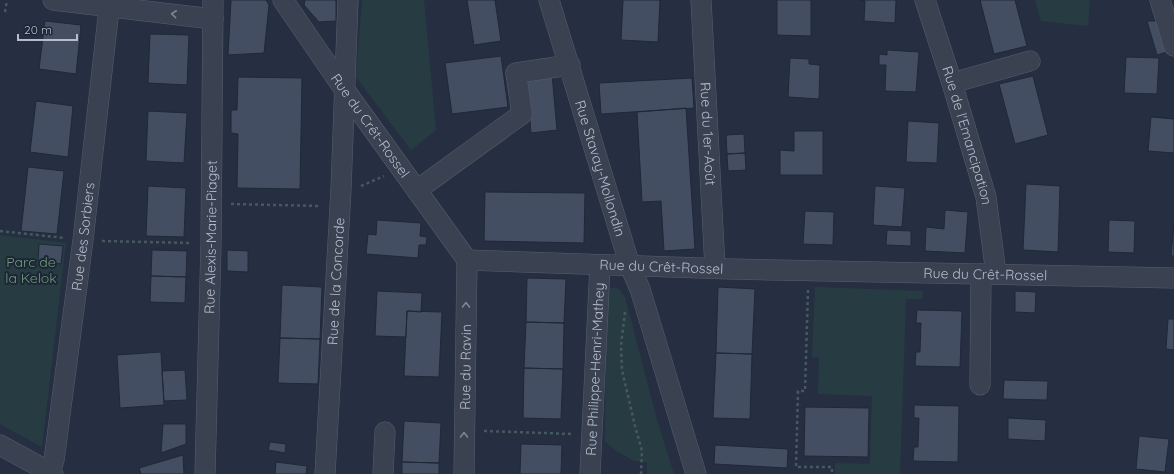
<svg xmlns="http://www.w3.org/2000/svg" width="1174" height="474" font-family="Quicksand,sans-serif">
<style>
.green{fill:#273c42}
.building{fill:#444e63;stroke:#202838}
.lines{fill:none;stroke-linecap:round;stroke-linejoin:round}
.minor-casing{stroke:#575f6e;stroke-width:21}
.path{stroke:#46595f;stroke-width:2.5;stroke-dasharray:3 3;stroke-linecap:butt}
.minor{stroke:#3a4151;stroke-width:20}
.oneway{stroke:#7e8594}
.labels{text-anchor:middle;stroke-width:4;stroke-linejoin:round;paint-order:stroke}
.street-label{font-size:14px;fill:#b6bccb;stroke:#1e2636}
.park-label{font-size:14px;fill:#6d9c7c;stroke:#1e2636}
</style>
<rect width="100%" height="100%" fill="#252f41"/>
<path class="green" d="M362,0H424L436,130L411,150L356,77Z
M1035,0H1090L1088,26L1041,21Z
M0,235L66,243L42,447L0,424Z
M614,287L620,290L625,297L657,420L674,474H647V462L634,461L615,450L605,441L606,298L607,290Z
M815,287L923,291L922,299H906L900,474H835V463L870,464L872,396L818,394L819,357H812Z"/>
<path class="building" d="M231,0H266L269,5L264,53L228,55Z
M305,0H336V21L319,22L304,5Z
M467,0H495L501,41L474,45Z
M623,0H660L658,42L621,40Z
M777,0H811V36L777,35Z
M859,0H896L895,23L864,21L865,1Z
M980,0H1015L1027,46L994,54Z
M45,21L81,25L76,74L39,69Z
M1147,21H1158L1167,52L1157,55Z
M150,34L189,35L187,85L148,83Z
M887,50L919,52L916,92L885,91L886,65H879V54L887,55Z
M501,56L508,107L452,114L445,63Z
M1126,57L1159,58L1157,94L1124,93Z
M790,58L809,59V64L820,65L819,99L788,97Z
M552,74L557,130L531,133L526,76Z
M1033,76L1048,135L1015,144L999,84Z
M238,77L302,78L300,189L237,188L238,134L231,133V110H237Z
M692,78L694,108L601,114L599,83Z
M36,101L73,106L68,157L30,152Z
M686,108L695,249L664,251L661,201L642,202L637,112Z
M148,111L187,113L184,163L146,161Z
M1151,117L1174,119V153L1148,151Z
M908,121L939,123L937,163L906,162Z
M794,131H823V175H780V150L794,151Z
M744,134L745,153L727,154L726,135Z
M745,153L746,170L728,171L727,154Z
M28,167L64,171L57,234L21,231Z
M1026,184L1060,186L1058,252L1023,250Z
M148,186L186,188L184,237L146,236Z
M875,186L905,188L902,227L873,225Z
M485,192L585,193L584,243L484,241Z
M945,210L968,212L965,253L925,251L926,227L944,229Z
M805,211L834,212L833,245L803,244Z
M377,220L421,223L420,236L427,237L426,245H419L418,258L366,254L368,234L376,235Z
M1109,220L1135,221L1134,253L1108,252Z
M1174,223V256H1171Z
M887,230L911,231V246L886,245Z
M39,244L63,246L61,264L38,261Z
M152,250L187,251L186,277L151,276Z
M227,250L248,251V272L227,271Z
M151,276L186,277L185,303L150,302Z
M527,278L566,279L564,323L526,322Z
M282,285L322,287L320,339L280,338Z
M718,287L755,289L752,354L716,353Z
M377,291L422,293L421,312L407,311L406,337L375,336Z
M1015,291L1036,292L1035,313L1015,312Z
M917,310L962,311L960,367L915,366L916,352H920L921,323H916Z
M407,311L442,312L439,377L404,376Z
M1168,319H1174V350L1166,349Z
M526,322L564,323L563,369L524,368Z
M280,338L320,339L318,384L278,383Z
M161,352L164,405L120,408L117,355Z
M716,353L752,354L750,419L713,418Z
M524,368L563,369L561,419L523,418Z
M185,370L187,400L164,401L162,371Z
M1004,380L1048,381L1047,400L1003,399Z
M914,405L959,406L958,462L913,461L914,447H918L919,418H914Z
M805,407L869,408L868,457L804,456Z
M1008,418L1046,420L1045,441L1008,439Z
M404,421L441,423L439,463L402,462Z
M163,424H186V444L161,453Z
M1139,436L1169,439L1165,472L1136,469Z
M270,442L286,444L285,453L268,450Z
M521,444L562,445L561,474H520Z
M715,445L788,449L787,468L714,464Z
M183,455L184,474H141L139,468Z
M276,462L307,466L306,474H275Z
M402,462L439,463V474H402Z"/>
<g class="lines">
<defs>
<g id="minor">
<path d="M53,0L213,19"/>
<path id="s1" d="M283,0L344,89L467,260L730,269L1174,278"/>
<path id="s2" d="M549,0L630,266L640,289L696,474"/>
<path id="s3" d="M701,0L715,268"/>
<path id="s4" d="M925,0L952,83L986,197L996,274"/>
<path d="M1160,0L1174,46"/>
<path d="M952,83L1030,61"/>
<path d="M417,190L522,114L516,73L570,65"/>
<path d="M980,385L981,274"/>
<path d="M0,445L53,474"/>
<path id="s5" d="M50,472L54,460L83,240L110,0"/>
<path id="s6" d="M205,474L211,244L213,0"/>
<path id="s7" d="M325,474L341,189L348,0"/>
<path d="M383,474L385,432"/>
<path id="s8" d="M464,474L467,260"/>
<path id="s9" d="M590,474L600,265"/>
</g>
</defs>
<use href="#minor" class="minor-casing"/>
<path class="path" d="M5,12L7,0
M361,186L384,176
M231,204L320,206
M0,231L65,238
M102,241L191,243
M808,290L805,391H798L796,467H832V474
M625,312L621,345L622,370L635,426L642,451L641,474
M484,431L573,434"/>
<use href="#minor" class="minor"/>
</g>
<defs><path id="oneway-chevron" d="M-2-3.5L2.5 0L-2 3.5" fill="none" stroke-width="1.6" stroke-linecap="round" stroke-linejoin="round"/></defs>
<g class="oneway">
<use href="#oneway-chevron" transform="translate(174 14) rotate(-174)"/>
<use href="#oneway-chevron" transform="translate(466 305) rotate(-89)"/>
<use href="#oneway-chevron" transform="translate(464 435) rotate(-89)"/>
</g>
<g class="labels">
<g class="street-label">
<text dy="5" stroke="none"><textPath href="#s1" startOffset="153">Rue du Crêt-Rossel</textPath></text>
<text dy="5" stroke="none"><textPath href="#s3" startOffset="134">Rue du 1er-Août</textPath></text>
<text dy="5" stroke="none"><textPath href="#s4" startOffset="142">Rue de l'Emancipation</textPath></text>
<text dy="5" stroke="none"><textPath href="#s2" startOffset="176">Rue Stavay-Mollondin</textPath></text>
<text dy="5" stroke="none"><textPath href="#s5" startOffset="238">Rue des Sorbiers</textPath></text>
<text dy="5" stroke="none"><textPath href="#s6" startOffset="237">Rue Alexis-Marie-Piaget</textPath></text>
<text dy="5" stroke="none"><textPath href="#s1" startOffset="513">Rue du Crêt-Rossel</textPath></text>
<text dy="5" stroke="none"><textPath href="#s1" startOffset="837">Rue du Crêt-Rossel</textPath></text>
<text dy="5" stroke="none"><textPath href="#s7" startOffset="193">Rue de la Concorde</textPath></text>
<text dy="5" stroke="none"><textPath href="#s8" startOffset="107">Rue du Ravin</textPath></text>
<text dy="5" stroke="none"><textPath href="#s9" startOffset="105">Rue Philippe-Henri-Mathey</textPath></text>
</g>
<g class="park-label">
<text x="31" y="267">Parc de<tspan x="31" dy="16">la Kelok</tspan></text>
</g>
</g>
<path d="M18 34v6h59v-6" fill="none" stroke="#b6bccb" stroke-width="2"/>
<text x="24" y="34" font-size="12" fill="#b6bccb" stroke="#1e2636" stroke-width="3" paint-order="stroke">20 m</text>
</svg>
